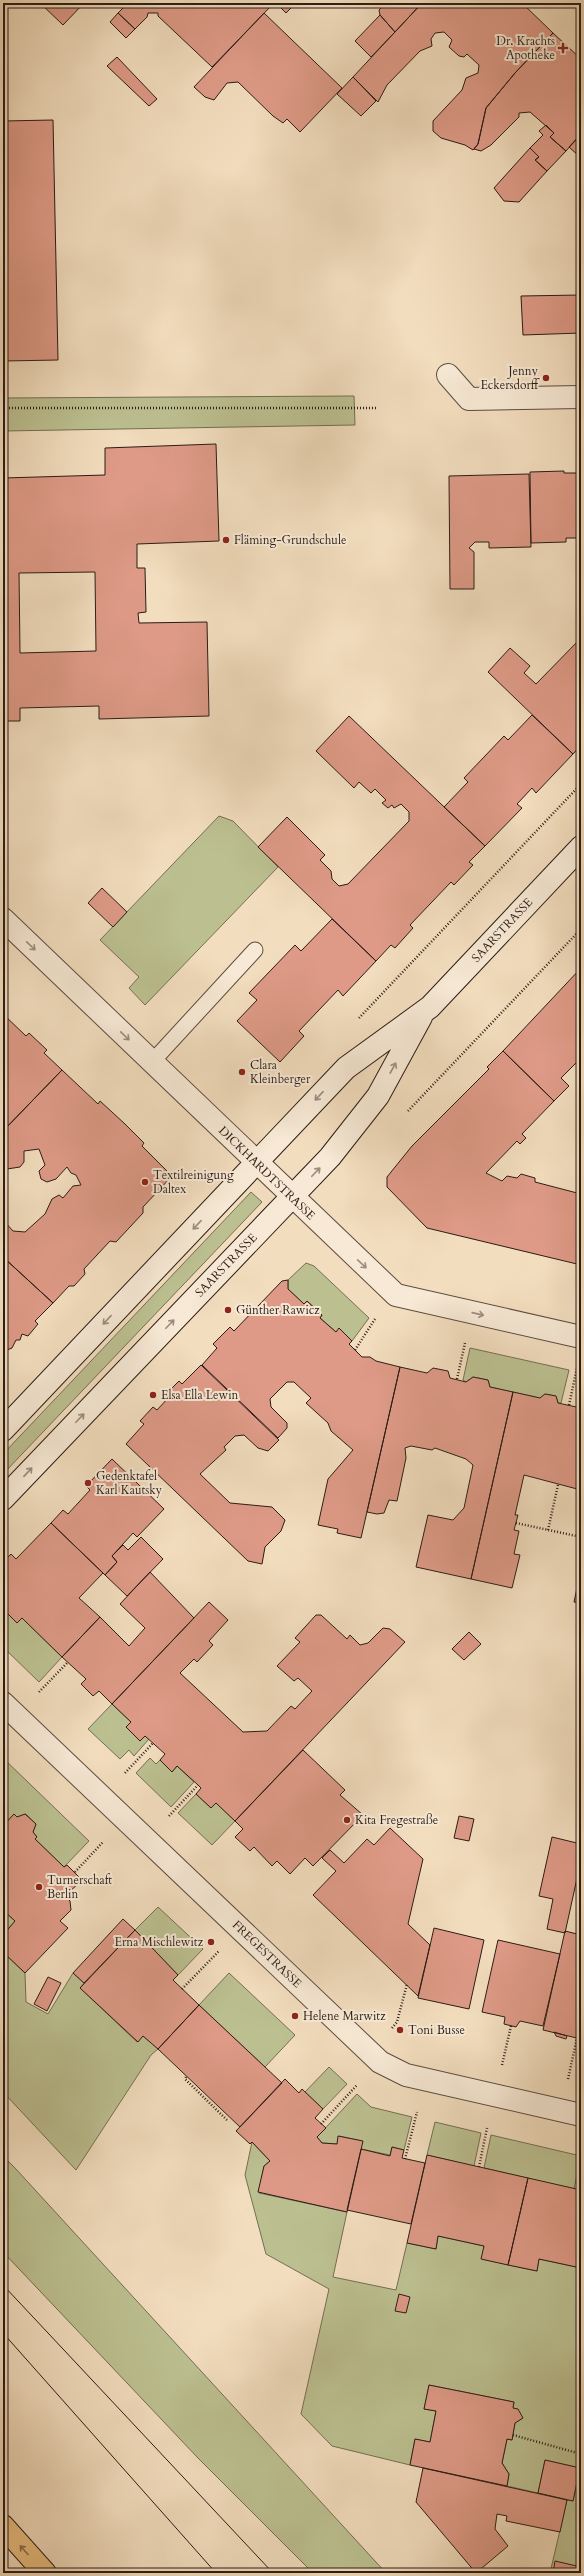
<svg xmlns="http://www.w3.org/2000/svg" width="584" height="2576" font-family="Cardo,serif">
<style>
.green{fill:#bcc091;stroke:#746e54}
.building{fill:#de9a87;stroke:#2b1c16;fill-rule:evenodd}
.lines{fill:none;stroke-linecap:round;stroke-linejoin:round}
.lane-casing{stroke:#5d4c40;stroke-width:17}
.street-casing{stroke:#5d4c40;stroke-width:24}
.secondary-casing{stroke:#2b1c16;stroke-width:24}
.highway-casing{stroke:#2b1c16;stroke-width:24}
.path{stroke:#2b1c16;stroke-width:2.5;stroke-dasharray:1 2;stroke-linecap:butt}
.lane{stroke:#f7e9d5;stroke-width:15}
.street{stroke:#f7e9d5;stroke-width:22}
.secondary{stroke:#f7e9d5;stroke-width:22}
.highway{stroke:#e9be7f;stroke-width:22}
.tram{stroke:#2b1c16;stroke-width:1}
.oneway{stroke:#9b8d7f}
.oneway2{stroke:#8a6d4a}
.poi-dot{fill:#8f2418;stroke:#f7e9d5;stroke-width:1.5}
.labels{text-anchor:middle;stroke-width:4;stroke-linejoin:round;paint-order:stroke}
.poi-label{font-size:12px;fill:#2b1c16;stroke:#f7e9d5;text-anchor:start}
.street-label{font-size:12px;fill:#2b1c16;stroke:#f7e9d5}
</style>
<rect width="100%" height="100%" fill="#f2ddbe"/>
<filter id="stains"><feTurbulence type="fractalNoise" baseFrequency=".005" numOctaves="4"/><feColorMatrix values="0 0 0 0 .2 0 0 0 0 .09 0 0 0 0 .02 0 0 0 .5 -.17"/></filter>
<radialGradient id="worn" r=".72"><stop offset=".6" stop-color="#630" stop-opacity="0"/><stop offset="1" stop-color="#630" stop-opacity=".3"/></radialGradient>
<path class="green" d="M354,396L355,425L3,431V398Z
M219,816L233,821L278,867L145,1005L129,988L139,977L100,940Z
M251,1192L262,1202L3,1474V1454Z
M306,1263L314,1266L369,1318L352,1341L339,1329L336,1332L320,1318L322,1315L307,1301L304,1304L288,1289V1280Z
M470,1348L569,1370L561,1403H558L556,1396L545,1394L540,1398L490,1387L488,1380L473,1377L466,1382L463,1380Z
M3,1609L17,1623L22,1618L62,1657L39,1682L3,1647Z
M112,1704L131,1722L126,1727L140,1741L145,1736L149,1739L134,1756L129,1750L120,1759L88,1729Z
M3,1758L89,1841L64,1867L35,1839L37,1837L33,1832L36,1824L26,1814L17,1817L14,1814L3,1826Z
M150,1758L156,1764L160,1760L172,1772L177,1766L194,1782L171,1807L136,1773Z
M196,1794L211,1808L216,1803L235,1821L212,1845L178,1813Z
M158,1907L203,1949L178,1975L135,1930Z
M3,1910L15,1921L3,1935Z
M3,1952L25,1973L26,2002L48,2014L73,1973L84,1983L80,1988L137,2042L143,2036L158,2049L151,2055L76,2170L3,2092Z
M229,1973L295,2035L265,2067L199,2005Z
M329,2067L347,2084L323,2109L305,2092Z
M357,2094L371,2107L412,2117L404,2150L392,2147L390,2155L361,2149L362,2141L339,2136L337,2144L322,2143L317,2137Z
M435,2122L481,2133L474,2166L427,2155Z
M491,2135L581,2156L574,2189L484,2168Z
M252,2142L270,2161L264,2166L259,2193L347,2212L333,2277L396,2290L407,2243L436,2249L438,2236L484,2246L482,2259L537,2271L539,2259L581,2268V2408L579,2417H581V2573H550L567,2500L573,2501L580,2468L545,2460L538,2493L507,2486L509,2474L502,2463L507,2439L512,2440L515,2423L523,2418L513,2408L514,2402L429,2385L424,2409L436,2411L430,2442L415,2439L410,2465L332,2446L301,2414L329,2289L266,2254L245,2175Z
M3,2156L15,2168L386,2573H313L198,2458L3,2252Z"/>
<path class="building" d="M40,3H84L63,25Z
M128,3H274L212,67L158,16V13H148L147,17L135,29L118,13Z
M276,3H296L286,13Z
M386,3H422L395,32L380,15L379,10Z
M422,3H522L553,33L515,73L486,108L478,144L473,150L465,145L441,138L433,131V121L462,90L466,78L478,73L479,65L467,54L464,57L459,56L449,47L452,40L444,32L435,33L431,39L432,46L420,51L387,85L378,102L353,77Z
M118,13L135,29L126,38L110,22Z
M264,13L342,88L300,132L287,119L283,123L273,116L238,82L227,83L214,100L205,97L194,87Z
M380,15L395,32L371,57L355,41Z
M553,33L581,59V134L566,151L550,137L554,133L530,112L519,113V117L491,145L481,151L474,149L478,144L486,108L515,73Z
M117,57L157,99L149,106L107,66Z
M353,77L376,101L361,116L337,94Z
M53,120L58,360L3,361V121Z
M546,125L554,133L550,137L566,151L547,171L535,160L539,157L530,148L543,135L539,131Z
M581,134V158L569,147Z
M530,148L539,157L535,160L547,171L519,202L504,201L494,188Z
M581,295V333L523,335L521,296Z
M216,444L219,541L137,544V568H145L146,612L138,613L139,623L207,622L209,716L99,719V706L20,708V721H3V478L105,475V448ZM95,572L96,651L20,653L19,573Z
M564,471V473H581V538H566V542L531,543L530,472Z
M529,474L531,547L489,548V542H475L469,548L474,552V589H450L449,476Z
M581,638V745L573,754L488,672L510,648L530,666L524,673L536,684Z
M532,715L573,754L536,793L532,788L517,804L522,808L485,846L444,807L468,782L464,778L504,736L508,740Z
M349,716L485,846L469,862L473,865L454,885L451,882L410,925L413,928L395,948L391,945L376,961L258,847L287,817L325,855L320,860L331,871L332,879L339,886L348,884L409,821V812L401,804L394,808L392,805L388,808L382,803L386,800L375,789L371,793L359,782L354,788L316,751Z
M102,888L127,912L113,927L88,903Z
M332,919L376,961L343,996L338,990L299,1031L304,1036L280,1062L237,1021L257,1000L249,993L295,945L301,951Z
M581,968V1058L561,1078L569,1086L554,1101L503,1051Z
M3,1014L26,1036L29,1033L47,1050L44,1053L62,1070L3,1131Z
M503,1051L554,1101L522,1134L526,1138L520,1144L517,1141L486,1173L502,1181L507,1176L517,1178L521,1174L535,1178V1182L581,1194V1250L577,1264L427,1228L387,1187V1177L412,1146L489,1069L487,1067Z
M62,1070L98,1104L100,1101L125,1124L144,1143L142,1146L172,1176L143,1207V1213L116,1242L110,1241L84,1269L85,1274L74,1286H69L53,1303L3,1257V1220L13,1231L25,1232L45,1214L52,1199L59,1195L63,1198L73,1186L81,1185L76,1175L71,1173L67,1167L56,1179L47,1182L41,1179L39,1171L45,1165L39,1149L24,1151V1162L20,1167L7,1169L3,1172V1131Z
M581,1250V1265L577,1264Z
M3,1257L53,1303L35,1321L38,1324L28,1336L22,1334L20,1340H16L12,1348L7,1350V1354H3Z
M288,1280V1289L304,1304L307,1301L322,1315L320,1318L336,1332L339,1328L352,1341L349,1344L362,1357H370L376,1361L400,1367L361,1538L337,1533L338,1529L318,1525L328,1479L353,1450L331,1431L328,1423L306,1403L311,1398L294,1382H287L270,1399L271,1407L287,1423V1428L278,1438L202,1365L217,1348L213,1344L230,1327L234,1331L282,1281Z
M201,1365L279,1440L268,1451L258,1448L244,1435L235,1436L224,1447L226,1450L200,1474L230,1503L272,1507L285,1520L281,1531L265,1547L262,1564L248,1561L126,1444L144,1424L140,1421L153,1407L157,1410L170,1396L167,1393L179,1381L182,1384Z
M400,1367L427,1373L433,1368L448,1371L450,1378L466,1382L473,1377L488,1380L490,1387L513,1392L471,1579L416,1567L428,1515L453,1520L464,1508L473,1465L466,1459L435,1448L432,1450L411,1446L405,1448L406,1458L397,1501L389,1500L384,1513L377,1514L367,1512Z
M513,1392L540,1398L545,1394L556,1396L558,1403L581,1408V1490L524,1475L515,1515H518L514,1530L519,1531L514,1554L520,1555L512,1588L471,1579Z
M112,1459L164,1509L137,1537L133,1533L112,1556L117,1562L105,1575L51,1523L63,1510L68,1514L90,1490L86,1486Z
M51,1523L103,1573L79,1598L100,1617L62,1657L22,1618L17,1623L3,1609L5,1601L3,1562L11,1554L16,1559Z
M141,1537L163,1559L127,1596L105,1575L117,1562L112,1556L123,1545L128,1550Z
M581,1570V1603L574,1602Z
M150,1572L194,1618L112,1704L99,1691L93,1696L81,1684L86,1679L62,1657L100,1617L129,1646L145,1628L120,1604Z
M209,1602L228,1620L209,1641L213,1645L197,1662L194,1659L180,1673L243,1732L267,1731L291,1706L295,1709L312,1691L298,1678L294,1681L277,1666L300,1642L295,1638L316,1615H321L347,1639L350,1635L360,1645L368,1643L383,1628L390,1629L405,1642L235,1821L216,1803L211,1808L196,1794L201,1788L198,1785L177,1766L172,1772L160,1760L165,1754L145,1736L140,1741L126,1727L131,1722L112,1704Z
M469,1632L481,1644L464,1660L452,1649Z
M303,1750L345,1790L340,1795L363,1815L313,1866L305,1858L290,1874L277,1861L272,1866L254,1847L250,1851L235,1837L243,1829L235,1821Z
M14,1814L17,1817L25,1814L36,1824L33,1832L37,1837L35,1839L64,1867L67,1865L82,1880L65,1896L70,1901L71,1910L60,1921L68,1928L25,1973L3,1952V1935L15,1921L3,1910V1826Z
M459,1816L474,1819L469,1841L454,1838Z
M390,1828L423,1859L408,1924L430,1945L418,1996L313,1895L336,1871L322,1858L330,1850L344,1863L367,1839L374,1845Z
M552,1837L581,1844V1860L565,1933L547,1929L553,1899L539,1896Z
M123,1919L135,1930L84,1983L73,1973Z
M434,1928L484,1940L469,2009L418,1998Z
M135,1930L178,1975L173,1980L199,2005L158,2049L143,2036L138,2042L80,1988Z
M565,1931L581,1935V2039L543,2030Z
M498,1940L560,1954L543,2026L520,2021L516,2027L504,2024L505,2017L482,2012Z
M48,1977L61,1983L47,2011L34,2004Z
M199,2005L282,2083L240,2127L158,2049Z
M554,2032L567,2036L566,2039L556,2036Z
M285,2079L299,2093L302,2089L323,2109L315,2118L326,2128L317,2137L322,2143L337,2144L338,2136L363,2141L347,2212L258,2192L264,2166L270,2161L252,2142L250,2144L236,2131Z
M392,2147L404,2150L402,2158L425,2163L411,2224L347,2210L361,2149L390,2156Z
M427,2155L528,2178L508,2265L481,2259L484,2246L438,2236L436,2249L407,2243Z
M528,2178L581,2190V2268L539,2259L537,2271L508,2265Z
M399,2294L410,2297L406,2313L395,2311Z
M429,2385L514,2402L513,2408L518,2409L523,2418L515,2423L512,2440L507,2439L502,2463L509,2474L507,2486L410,2465L415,2439L430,2442L436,2411L424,2409Z
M545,2460L580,2468L573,2501L538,2493Z
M423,2468L567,2500L560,2532L506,2521L507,2516L497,2514L495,2529L508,2546L476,2573L416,2502Z
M555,2561L581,2567L579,2573H553Z"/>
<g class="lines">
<defs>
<path id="lane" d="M152,1062L255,950"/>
<path id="street" d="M448,375L469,399L581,397
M3,919L396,1295L581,1337
M3,1703L380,2062L406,2075L581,2115"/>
<path id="secondary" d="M3,1430L346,1068L430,1007L581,847
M3,1499L330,1157L378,1096L421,1017"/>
<path id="highway" d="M3,2526L45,2573"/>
</defs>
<use href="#lane" class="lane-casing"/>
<use href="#street" class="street-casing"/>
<use href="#secondary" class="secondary-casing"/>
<use href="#highway" class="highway-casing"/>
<path class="path" d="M3,408H378
M359,1018L581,784
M408,1111L581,929
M355,1350L375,1319
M457,1379L465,1343
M569,1405L577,1368
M516,1523L581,1537
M548,1530L558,1485
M3,1537L8,1530
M39,1692L68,1662
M125,1773L153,1743
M169,1816L198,1785
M75,1872L103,1842
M182,1989L219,1951
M392,2028L397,2022L407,1984
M502,2065L511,2026
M186,2077L185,2079L227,2120
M568,2079L577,2038
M321,2124L357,2085
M405,2159L417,2112
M479,2167L487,2128
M580,2190L581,2184
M513,2435L581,2454"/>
<use href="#lane" class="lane"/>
<use href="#street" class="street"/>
<use href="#secondary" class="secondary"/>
<use href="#highway" class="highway"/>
<path class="tram" d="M3,2285L273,2573
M3,2333L216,2573"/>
</g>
<defs><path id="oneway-shaft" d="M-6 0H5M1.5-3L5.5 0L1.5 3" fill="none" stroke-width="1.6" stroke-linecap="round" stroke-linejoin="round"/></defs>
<g class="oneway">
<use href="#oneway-shaft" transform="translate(31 946) rotate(44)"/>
<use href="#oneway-shaft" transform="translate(125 1036) rotate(44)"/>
<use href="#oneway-shaft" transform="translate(393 1068) rotate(-61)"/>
<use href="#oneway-shaft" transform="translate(319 1096) rotate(133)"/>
<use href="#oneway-shaft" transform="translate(316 1172) rotate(-46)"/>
<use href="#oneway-shaft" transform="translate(197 1225) rotate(133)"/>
<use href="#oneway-shaft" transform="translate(362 1264) rotate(43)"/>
<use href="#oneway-shaft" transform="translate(478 1314) rotate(13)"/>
<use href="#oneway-shaft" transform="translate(107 1320) rotate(133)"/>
<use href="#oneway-shaft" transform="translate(170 1324) rotate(-46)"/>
<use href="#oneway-shaft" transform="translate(80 1418) rotate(-46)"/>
<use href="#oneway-shaft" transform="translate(28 1472) rotate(-47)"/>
</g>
<use class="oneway2" href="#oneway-shaft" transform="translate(24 2550) rotate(-132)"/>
<g class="poi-dot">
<path d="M561 42h4v4h4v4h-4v4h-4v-4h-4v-4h4z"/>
<circle cx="546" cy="378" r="4"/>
<circle cx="226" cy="540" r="4"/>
<circle cx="242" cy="1072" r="4"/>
<circle cx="145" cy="1182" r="4"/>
<circle cx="228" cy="1310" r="4"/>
<circle cx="153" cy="1395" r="4"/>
<circle cx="88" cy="1483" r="4"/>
<circle cx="347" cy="1820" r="4"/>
<circle cx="39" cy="1887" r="4"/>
<circle cx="211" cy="1942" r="4"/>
<circle cx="295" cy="2016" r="4"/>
<circle cx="400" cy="2030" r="4"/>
</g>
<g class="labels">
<g class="poi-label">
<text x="555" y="45" text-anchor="end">Dr. Krachts<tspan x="555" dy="14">Apotheke</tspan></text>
<text x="538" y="375" text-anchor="end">Jenny<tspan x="538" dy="14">Eckersdorff</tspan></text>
<text x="234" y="544">Fläming-Grundschule</text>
<text x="250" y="1069">Clara<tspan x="250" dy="14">Kleinberger</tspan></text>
<text x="153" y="1179">Textilreinigung<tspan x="153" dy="14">Daltex</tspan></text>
<text x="236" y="1314">Günther Rawicz</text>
<text x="161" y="1399">Elsa Ella Lewin</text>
<text x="96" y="1480">Gedenktafel<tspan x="96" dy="14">Karl Kautsky</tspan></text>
<text x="355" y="1824">Kita Fregestraße</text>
<text x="47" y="1884">Turnerschaft<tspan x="47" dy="14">Berlin</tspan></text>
<text x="203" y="1946" text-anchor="end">Erna Mischlewitz</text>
<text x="303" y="2020">Helene Marwitz</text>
<text x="408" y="2034">Toni Busse</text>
</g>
<g class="street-label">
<text transform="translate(502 930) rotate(-47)" y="4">SAARSTRASSE</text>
<text transform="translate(267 1173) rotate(44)" y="4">DICKHARDTSTRASSE</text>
<text transform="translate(226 1265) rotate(-46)" y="4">SAARSTRASSE</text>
<text transform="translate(267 1954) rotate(44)" y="4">FREGESTRASSE</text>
</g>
</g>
<rect width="584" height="2576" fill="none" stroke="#f2ddbe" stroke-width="16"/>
<rect x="4" y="4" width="576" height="2568" fill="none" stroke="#2b1c16" stroke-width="2"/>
<rect x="8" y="8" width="568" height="2560" fill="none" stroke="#2b1c16"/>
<rect width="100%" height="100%" filter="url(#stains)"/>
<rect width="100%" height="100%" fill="url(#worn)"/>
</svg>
